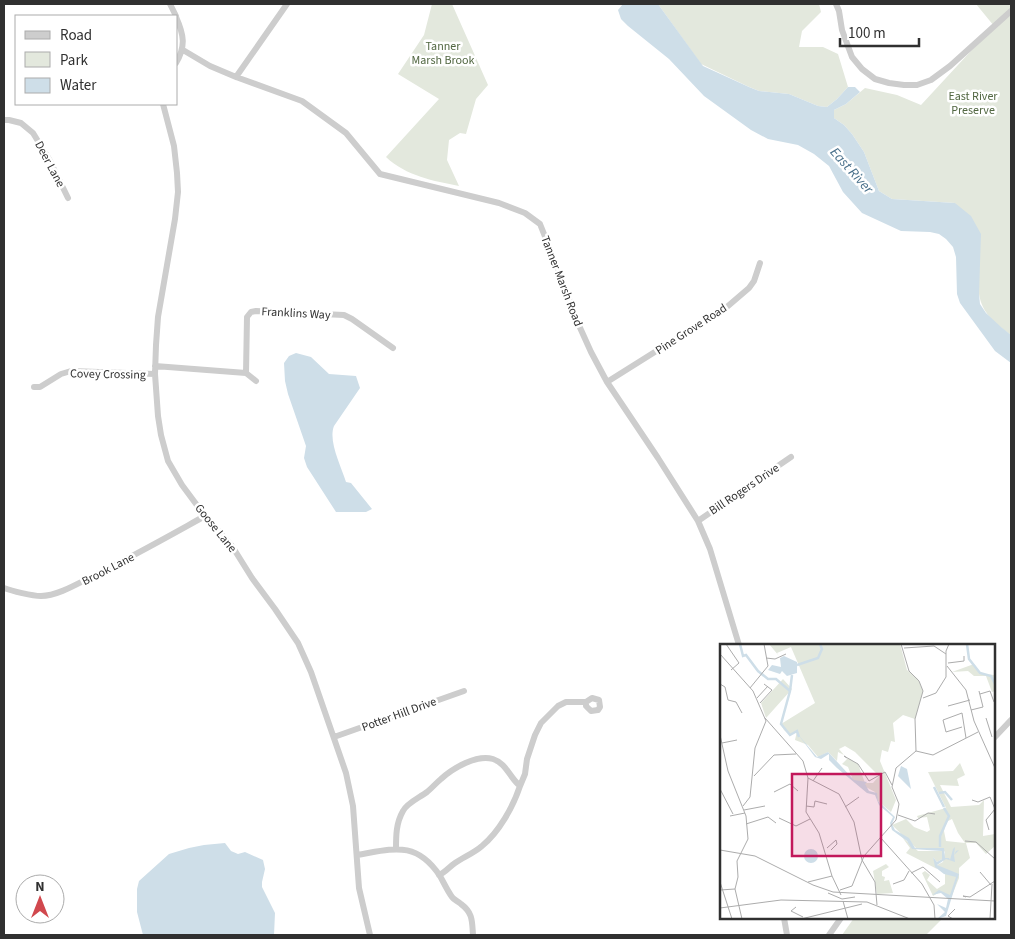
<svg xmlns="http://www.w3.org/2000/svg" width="1015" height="939" font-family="'Source Sans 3',sans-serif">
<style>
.green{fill:#e3e8dd}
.water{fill:#cedee8}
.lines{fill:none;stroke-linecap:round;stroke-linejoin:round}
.minor{stroke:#cdcdcd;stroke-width:6}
.labels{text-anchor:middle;stroke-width:5;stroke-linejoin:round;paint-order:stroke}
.park-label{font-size:12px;fill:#526742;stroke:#fff}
.street-label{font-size:12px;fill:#303030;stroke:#fff}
.water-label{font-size:14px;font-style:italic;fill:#476e89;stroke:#fff}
.inset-river{fill:none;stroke:#cedee8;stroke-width:2.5}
.inset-road{fill:none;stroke:#acacac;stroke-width:1}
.view{fill:#c2185b;fill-opacity:0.15;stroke:#c2185b;stroke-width:2.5}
.inset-edge{fill:none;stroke:#303030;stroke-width:2.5}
</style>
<rect width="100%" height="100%" fill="#fff"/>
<path class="green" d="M432,4H452L488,85L476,99L466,134L460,133L449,140L447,160L459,186C434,181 406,176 386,157L439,99L398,74L424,35Z
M658,4H819L821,12L802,31L799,47H823L838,54L848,87L837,99L827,107L818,106L789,94L759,91L747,86L701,64Z
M976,4H1011V335C996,324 982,314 979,294L955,203L892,199L879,191L864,152L852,134L844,125L834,118V110L846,104L865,88L897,95L921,105L994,26Z
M854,918H943L926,935H842Z"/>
<path class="water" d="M623,4H658L703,66L749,87L759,91L789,94L818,106L827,107L837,99L848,87H855L860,92L846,104L834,110V118L844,125L852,134L864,152L879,191L892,199L955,203L971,216L981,234L979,294L980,304L986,313L1001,327L1011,335V363L995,351L960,303L957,294L956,257L953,247L946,239L939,234L930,232L901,231L862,213L843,192L829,166L814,154L798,145L768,139L751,130L704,96L669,59L628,26L621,19L618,10Z
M296,353L311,357L329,374L356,376L360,388L334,426C328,441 341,466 346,482L351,483L372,509L366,512H336L307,467L304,458L306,446L288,394L285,381L284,363L289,356Z
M225,843L231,851L238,854L245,852L263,860L265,869L262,882V887L275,913L274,935H143L137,912V889L139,881L169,854L189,848L204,845Z"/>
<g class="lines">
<path class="minor" d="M170,4L176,16
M836,4L839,11L842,30L852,57L862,69L875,79L889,83L904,85H917L931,80L950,66L1011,11
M176,17C184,35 186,46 176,63
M183,50L210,66L236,77L302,101L346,133L380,174L499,203L525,213L540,224L560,274L577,321L591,352L607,382L658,458L698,521L710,549L739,645
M236,77L287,4
M163,104L174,146L177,173L178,192L175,219L158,317L156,345L155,374L158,416L161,435L168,461L182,485L205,516L232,546L252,578L275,609L298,643L311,672L346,773L353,806L359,888L370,935
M4,120H9L21,123L33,133L49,159L68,198
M155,366L246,373L247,317L251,312L256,311L344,315L352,319L393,348
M246,373L256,381
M607,382L728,306L749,288L754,281L760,263
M34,387H40L61,374L71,371L155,374
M698,521L791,457
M4,588C12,591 32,596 41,596C57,596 77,584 91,577C130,558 167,537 205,516
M334,737L464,691
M994,738L1011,720
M520,786L525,774L527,759L535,735L541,723L558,706L566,702H586L592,698L599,700L600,707L598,710L591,711L586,706V702
M396,849C396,836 396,823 403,811C407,803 419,798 427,792C432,788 436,783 441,779C453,768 477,754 493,759C506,763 510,778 520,786C513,807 499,832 482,846C474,853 464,857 455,863C449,867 446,872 439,875
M357,855C393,849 416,840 440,876C444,883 447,890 452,897C454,900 458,901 461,904C473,913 472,921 473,935
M784,918L787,935
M829,935L841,918"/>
</g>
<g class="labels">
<g class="park-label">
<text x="443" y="50">Tanner<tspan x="443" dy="14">Marsh Brook</tspan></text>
<text x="973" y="100">East River<tspan x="973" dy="14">Preserve</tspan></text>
</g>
<g class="street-label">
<text transform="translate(50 164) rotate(62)" y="4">Deer Lane</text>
<text transform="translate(562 281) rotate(69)" y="4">Tanner Marsh Road</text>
<text transform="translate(296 313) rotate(3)" y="4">Franklins Way</text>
<text transform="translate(691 329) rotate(-33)" y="4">Pine Grove Road</text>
<text transform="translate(108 374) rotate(1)" y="4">Covey Crossing</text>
<text transform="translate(744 489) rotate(-34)" y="4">Bill Rogers Drive</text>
<text transform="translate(216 528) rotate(51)" y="4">Goose Lane</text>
<text transform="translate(108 569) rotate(-27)" y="4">Brook Lane</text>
<text transform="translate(399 714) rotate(-20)" y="4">Potter Hill Drive</text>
</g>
<g class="water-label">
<text transform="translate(852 170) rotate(48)" y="5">East River</text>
</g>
</g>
<g transform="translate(720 644)">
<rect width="275" height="275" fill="#fff"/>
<path d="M49,0H180L187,26L198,35L203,47L195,75L183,71L173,79L175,98L171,97L168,108L162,106L160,117L176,156L171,168L158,157L155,148L133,136L128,123L122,120L128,114L138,120L145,139H153L159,132L135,108L125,102L119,105L124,111L118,108L117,117L108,108L98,113L88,101L75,96L77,87L70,91L64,86L61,80L95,59L71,3L57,9L59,12ZM254,20L261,30L275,31V47L272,48L266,32H254L248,27L232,28ZM63,35L72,45L46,74L41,59ZM240,119L245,131L237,135L239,142L220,141L231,163L259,161L264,156L263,192L275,190V202L266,210L256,199H246L250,214L239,224V234L231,254L220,248L213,252L202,229L205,227L210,231L207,236L217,245L225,240V230L217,221L223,218L225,208L221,204H196L172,181L186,175L194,183L207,188L210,186L207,173L198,174L197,172L226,164L208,128L233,127ZM232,175L238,189L245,199L226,197L224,187L226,178ZM182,193L198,207H222V215L217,218L213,213L217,225L186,209L190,204ZM166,220L169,223L162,227V232L165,233L164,237L169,236L173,249L157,250L153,227Z" fill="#e3e8dd" fill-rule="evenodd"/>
<path d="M64,12L77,18V29L67,32L62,27L60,30L48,26L52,21L61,23L60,14ZM77,89L97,113L108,108L134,136L147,138L145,140L149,147L157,149L158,157L175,173L172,180L175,186L189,194L195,204H224L225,214H229L230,216L233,205L235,203L234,211L236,207L239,206L234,211L235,218L226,215L217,221L239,230L226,272L217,275L225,268L217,260L226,264L228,255L221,249L212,251L219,246L230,251L236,233L224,230L215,223L213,213L217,218L222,215V207L192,205L187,197L172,186L170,179L173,173L159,161L155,151L147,149L117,124L109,116V110L101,115L95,113ZM181,122L187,125L191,145L178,132ZM84 212a7 7 0 1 1 14 0a7 7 0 1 1-14 0Z" fill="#cedee8"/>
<path class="inset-river" d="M20,0L23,12L26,11L38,27L48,35H56L70,47L61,80L70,91L77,87L79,93M247,0L249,15L260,29L271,32L275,40M77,21L98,14L102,5L100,0M70,47L72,31M214,143L224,163M219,149L225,148L232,156M220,203V192L229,172L224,164"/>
<path class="inset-road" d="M6,0L19,19L11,26M181,0L189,27L199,37L203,47L195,75L196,107M184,4L214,2L226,10M0,10L33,47L46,77L35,104L30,153L23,162M46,14L55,15L66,10M228,19L244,17V12M227,22L246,46L254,77L275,124M0,40L5,43L8,56L16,58L22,69M30,44L48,22L44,0M260,50L270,47L274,58M37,54L48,42M203,54L216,49L226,33V7L229,0M40,59L52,46L44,40M228,62L250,56M251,66L263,63L259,47M45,74L83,117L88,134L86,168L99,189L112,232M266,74L272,93M242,83L226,88L223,76L242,69L246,94M0,91L8,127L26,172L28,195L17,217L18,233L15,245L22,275M2,99L17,96M196,107L213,111L258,88M127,114L124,112L138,120L149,137L165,128L172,141M34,132L54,111L76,110M88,134L119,150L134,178L142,216L155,238L157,261M93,137L102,124M0,145L13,170M54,148L70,140L78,147M252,156L258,158L270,153L275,165M86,162L94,163L95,157L107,160M125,163L139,153M24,166L45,162M178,171L195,177L208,169L215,170M10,172L25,169M59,174L76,182L90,175M26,180L48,173L56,179M269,186L266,176L275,165M160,193L202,240L214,261L215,275M245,197L256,198L275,215M107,204L116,196L117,200L111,206M0,206L35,212L93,241L113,248L275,257M260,228L271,241M191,229L203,223L220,238M112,232L121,251M0,238L12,275M88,238L112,232M173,240L184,236L189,227M0,246L15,245M120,246L132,242L144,212L176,176L179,160L172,143L176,124L196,107M108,249L122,255L135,253M246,253L243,252L250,253L275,237M123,257L128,275M76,263L71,267L83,273M0,264L61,256L147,258L190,275M81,275L142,260M233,275L228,272L235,265M270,275L272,240"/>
<path class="view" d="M72,130H161V212H72Z"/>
<rect width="275" height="275" class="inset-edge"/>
</g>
<rect width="1015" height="939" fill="none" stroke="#303030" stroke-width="10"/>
<rect x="15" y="15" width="162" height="90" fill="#ffffff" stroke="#acacac"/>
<rect x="25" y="31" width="25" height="8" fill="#cdcdcd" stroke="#acacac"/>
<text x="60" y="40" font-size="15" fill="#303030">Road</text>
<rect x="25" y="52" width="25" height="15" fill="#e3e8dd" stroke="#acacac"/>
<text x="60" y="65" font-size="15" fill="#303030">Park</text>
<rect x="25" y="78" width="25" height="15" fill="#cedee8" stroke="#acacac"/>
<text x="60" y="90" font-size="15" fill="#303030">Water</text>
<g transform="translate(40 899)"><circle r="24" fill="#ffffff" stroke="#acacac"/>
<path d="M0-4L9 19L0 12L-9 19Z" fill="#d1484e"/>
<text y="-8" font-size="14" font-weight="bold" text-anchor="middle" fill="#303030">N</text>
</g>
<path d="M840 38v8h79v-8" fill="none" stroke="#303030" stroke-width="2.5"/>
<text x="848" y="38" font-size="15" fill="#303030" stroke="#ffffff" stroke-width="4" paint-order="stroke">100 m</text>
</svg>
